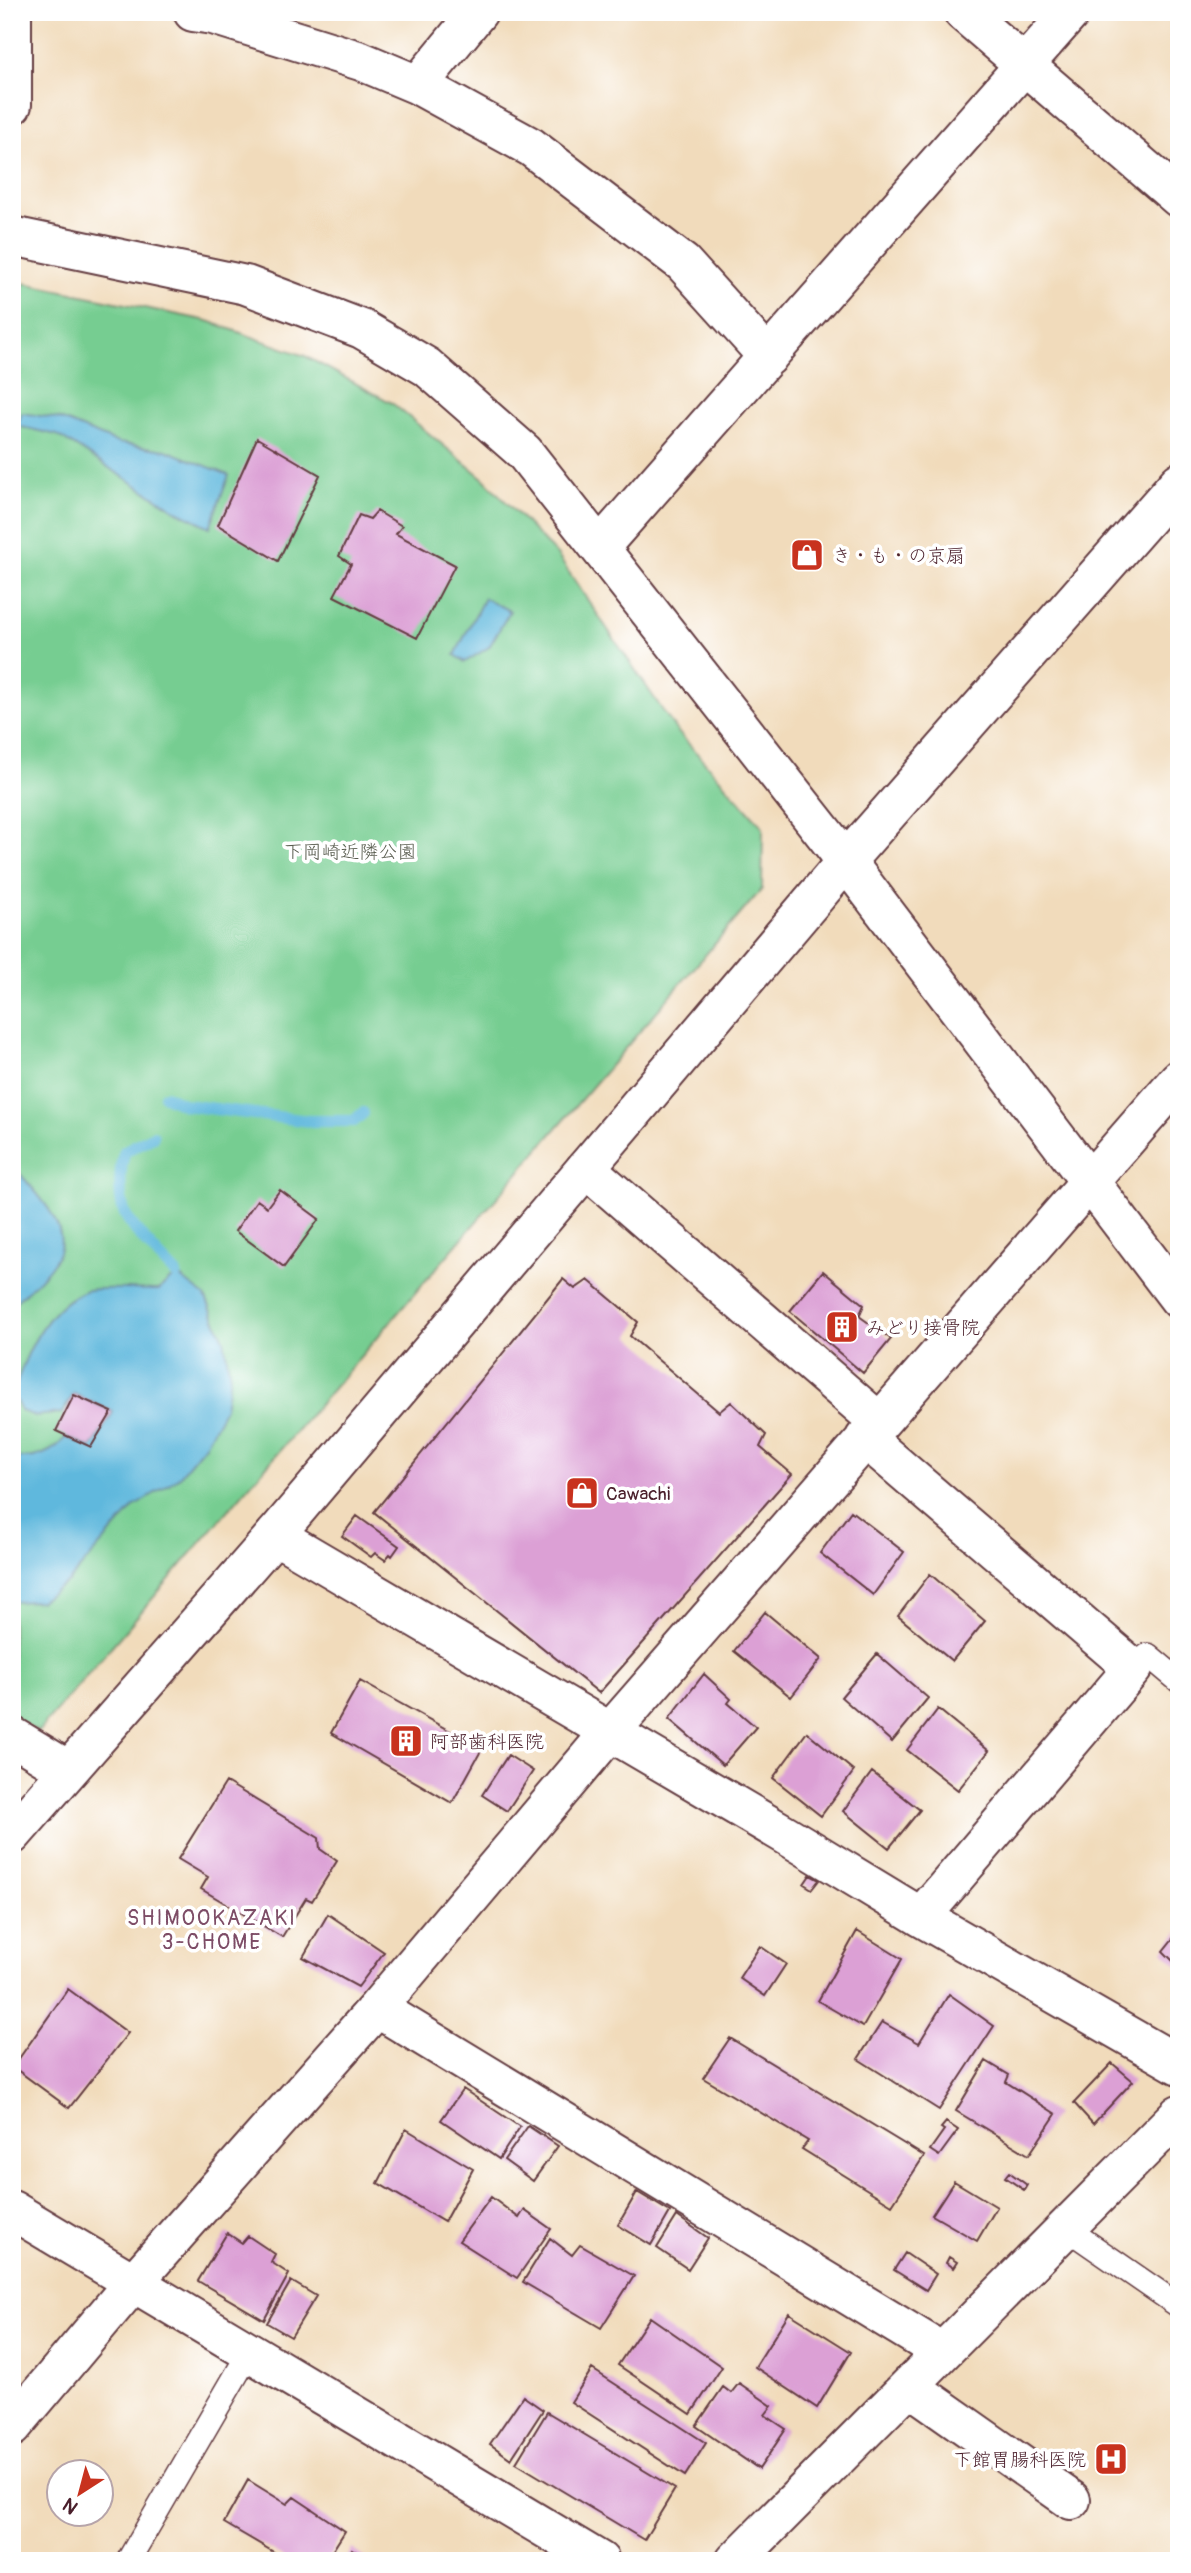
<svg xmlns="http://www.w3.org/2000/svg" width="1191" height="2573" font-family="Pangolin,'Klee One',sans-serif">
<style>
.green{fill:#76cd91;stroke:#60765e;stroke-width:2}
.water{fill:#5fb8dd;stroke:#546c84;stroke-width:2}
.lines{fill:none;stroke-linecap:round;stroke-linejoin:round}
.stream{stroke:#5fb8dd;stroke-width:12}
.building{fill:#dca0d5}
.service-casing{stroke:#633b41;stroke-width:26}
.minor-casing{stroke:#633b41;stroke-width:42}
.tertiary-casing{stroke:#633b41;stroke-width:42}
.service{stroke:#fff;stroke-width:23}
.minor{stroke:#fff;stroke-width:38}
.tertiary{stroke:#fff;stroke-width:38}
.labels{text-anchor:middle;stroke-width:7;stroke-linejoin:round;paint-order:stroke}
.poi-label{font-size:19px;fill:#4a1f2b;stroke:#fff;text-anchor:start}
.park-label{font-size:19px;fill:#595c4f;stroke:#fff}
.neighbourhood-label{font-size:21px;letter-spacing:2px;fill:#7d4c66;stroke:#fff}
</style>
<rect width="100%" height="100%" fill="#fff"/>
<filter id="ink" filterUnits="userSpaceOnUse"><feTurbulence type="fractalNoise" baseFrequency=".0143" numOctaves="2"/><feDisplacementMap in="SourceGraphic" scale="14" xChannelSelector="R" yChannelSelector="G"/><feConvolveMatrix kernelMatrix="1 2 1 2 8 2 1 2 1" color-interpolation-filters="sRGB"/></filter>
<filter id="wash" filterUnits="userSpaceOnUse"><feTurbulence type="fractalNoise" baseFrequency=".00686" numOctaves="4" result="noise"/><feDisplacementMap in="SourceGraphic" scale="28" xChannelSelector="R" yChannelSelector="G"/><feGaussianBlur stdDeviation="1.57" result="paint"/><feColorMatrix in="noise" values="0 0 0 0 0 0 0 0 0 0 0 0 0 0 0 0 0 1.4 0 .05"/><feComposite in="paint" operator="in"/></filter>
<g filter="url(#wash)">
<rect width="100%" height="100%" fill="#f1dbbb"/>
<path class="green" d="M24,283L208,321L305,356L392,403L484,479L557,555L676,730L763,827L762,889L38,1732L12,1716V297Z"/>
<path class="water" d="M22,413L60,419L118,443L166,450L229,475L210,527L179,512L57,435L17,426Z
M484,598L510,611L489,647L465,662L455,655Z
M12,1165C29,1185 70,1223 59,1252C51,1273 27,1290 12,1305Z
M176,1274L205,1296L224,1339L230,1376L225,1408L205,1445L178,1478L134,1507L68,1582L40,1601L12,1602V1457C33,1461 53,1453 66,1437L91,1448L113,1412L74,1394L62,1413L35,1416L21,1411L13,1395C24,1357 45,1308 84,1291C95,1286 144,1290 159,1290Z"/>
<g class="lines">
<path class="stream" d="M165,1096L185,1105L309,1121H354L363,1113
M153,1136L125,1151C119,1166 118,1201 126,1216C139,1237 159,1256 176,1274"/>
</g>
<g id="blocks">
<path class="building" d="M257,438L320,475L278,561L218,525Z
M377,511L402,526L396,534L455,565L417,638L334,596L351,564L339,556L359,515L370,519Z
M280,1190L319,1219L284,1267L235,1231L257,1200L267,1207Z
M823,1271L864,1305L859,1316L891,1339L863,1373L790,1311Z
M563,1279L575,1289L588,1280L638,1322L630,1336L719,1412L731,1402L766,1435L760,1447L792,1474L599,1693L374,1512Z
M74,1395L112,1412L91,1447L56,1431Z
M851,1511L904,1552L873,1595L820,1553Z
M357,1516L399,1546L392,1556L390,1554L385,1560L375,1553L371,1557L342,1536Z
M930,1574L985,1621L952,1661L898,1616Z
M765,1612L821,1659L791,1697L734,1651Z
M877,1654L928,1698L892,1742L841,1697Z
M704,1674L731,1699L728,1703L756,1727L723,1765L669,1719Z
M360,1681L482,1749L452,1803L331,1733Z
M938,1709L989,1751L958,1790L907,1750Z
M807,1732L854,1771L821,1816L773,1778Z
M508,1755L533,1771L507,1811L482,1795Z
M872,1772L920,1810L889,1848L843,1811Z
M226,1782L319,1838L320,1849L337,1861L312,1901L306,1898L282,1937L201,1889L208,1877L178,1859Z
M810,1875L819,1880L812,1889L804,1884Z
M328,1914L384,1952L358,1987L303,1957Z
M857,1931L902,1959L863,2027L818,2001Z
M1179,1931V1967L1163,1951Z
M760,1946L786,1964L765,1996L739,1978Z
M68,1989L128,2033L69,2108L13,2067Z
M949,1994L994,2026L939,2110L858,2059L882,2022L919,2043Z
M730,2038L924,2156L892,2205L802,2149L808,2141L703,2078Z
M986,2061L1009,2075L1006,2082L1056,2114L1029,2155L956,2111Z
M1112,2063L1133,2081L1093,2124L1074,2103Z
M463,2089L520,2127L499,2159L441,2120Z
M946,2122L958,2130L939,2156L930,2150L944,2130L941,2128Z
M528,2126L558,2146L533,2181L504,2160Z
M406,2129L473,2169L444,2222L378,2183Z
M1009,2172L1027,2185L1024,2190L1005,2177Z
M954,2181L997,2207L977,2241L932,2215Z
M637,2192L670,2212L651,2245L618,2225Z
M491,2197L519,2218L524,2210L551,2229L517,2278L459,2241Z
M677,2216L708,2238L688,2269L657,2248Z
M227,2233L242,2243L248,2236L275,2254L271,2262L289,2274L264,2320L198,2281Z
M550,2238L572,2255L580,2245L634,2276L601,2328L523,2282Z
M905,2253L936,2274L926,2290L894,2270Z
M949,2257L957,2262L953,2268L946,2263Z
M291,2281L316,2296L291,2337L267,2323Z
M789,2313L851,2352L817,2408L755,2367Z
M650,2317L722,2367L691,2414L618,2365Z
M592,2369L706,2443L685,2476L571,2402Z
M739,2383L772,2406L765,2415L786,2429L759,2469L696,2426L723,2387L731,2393Z
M523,2396L543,2410L511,2459L490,2444Z
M547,2412L675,2489L644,2540L516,2463Z
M248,2480L287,2504L294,2497L345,2531L326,2561H289L224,2523Z
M352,2549L370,2561H345Z"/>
</g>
</g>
<g filter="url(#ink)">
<use href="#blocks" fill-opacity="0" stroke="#633b41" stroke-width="2"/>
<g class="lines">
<defs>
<path id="service" d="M1133,1668L1148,1655L1179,1681
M1066,2228L1179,2306
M128,2561L249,2353"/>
<path id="minor" d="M193,12L213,15L361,61L418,85L531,147L683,263L768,357
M963,12L1179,198
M418,85L478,12
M12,105V12
M600,547L1071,12
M586,1168L879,1422
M865,1438L1133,1668L921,1917
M275,1535L786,1835L921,1917L1179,2065
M12,1736L68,1770
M377,2008L942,2352
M12,2210L600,2561
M909,2386L1071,2500
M12,2427L133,2283L377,2008L610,1732L1179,1079
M735,2561L1179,2114"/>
<path id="tertiary" d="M12,236L246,285L362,329L427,367L524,452L846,861L1179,1299
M12,1835L275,1535L846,861L1179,482"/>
</defs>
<use href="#service" class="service-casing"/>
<use href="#minor" class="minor-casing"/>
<use href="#tertiary" class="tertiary-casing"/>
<use href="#service" class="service"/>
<use href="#minor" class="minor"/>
<use href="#tertiary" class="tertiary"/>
</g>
</g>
<defs>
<symbol id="shop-square" viewBox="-11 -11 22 22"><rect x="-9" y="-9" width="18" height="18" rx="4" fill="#c8321e" stroke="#fff"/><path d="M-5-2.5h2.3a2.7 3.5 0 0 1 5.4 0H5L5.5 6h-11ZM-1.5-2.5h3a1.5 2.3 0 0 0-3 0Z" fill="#fff"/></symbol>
<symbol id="building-square" viewBox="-11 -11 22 22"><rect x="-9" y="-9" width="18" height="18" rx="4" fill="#c8321e" stroke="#fff"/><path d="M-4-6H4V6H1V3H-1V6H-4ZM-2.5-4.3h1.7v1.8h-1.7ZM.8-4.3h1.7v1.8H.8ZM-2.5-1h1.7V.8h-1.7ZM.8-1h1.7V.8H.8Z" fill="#fff"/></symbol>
<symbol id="hospital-square" viewBox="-11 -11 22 22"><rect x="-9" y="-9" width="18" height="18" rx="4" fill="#c8321e" stroke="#fff"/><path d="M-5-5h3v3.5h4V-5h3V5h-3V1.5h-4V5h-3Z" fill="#fff"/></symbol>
</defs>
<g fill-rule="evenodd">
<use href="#shop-square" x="788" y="536" width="38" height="38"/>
<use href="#building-square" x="823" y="1308" width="38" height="38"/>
<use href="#shop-square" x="563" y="1474" width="38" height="38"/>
<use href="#building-square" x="387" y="1722" width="38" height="38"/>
<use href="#hospital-square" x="1092" y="2440" width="38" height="38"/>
</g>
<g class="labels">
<g class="poi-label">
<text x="832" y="562">き・も・の京扇</text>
<text x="866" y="1334">みどり接骨院</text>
<text x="606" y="1500">Cawachi</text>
<text x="430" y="1748">阿部歯科医院</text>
<text x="1086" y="2466" text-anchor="end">下館胃腸科医院</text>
</g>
<g class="park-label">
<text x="350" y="858">下岡崎近隣公園</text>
</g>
<g class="neighbourhood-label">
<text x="212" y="1925">SHIMOOKAZAKI<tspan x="212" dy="24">3-CHOME</tspan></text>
</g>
</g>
<rect width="1191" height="2573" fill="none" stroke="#fff" stroke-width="42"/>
<g transform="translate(80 2493) rotate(216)"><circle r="33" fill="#ffffff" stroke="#b7a5aa" stroke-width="2"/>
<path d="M0-5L12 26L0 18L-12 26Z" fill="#c8321e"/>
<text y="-10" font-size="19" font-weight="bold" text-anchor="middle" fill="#4a1f2b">N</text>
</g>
</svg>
